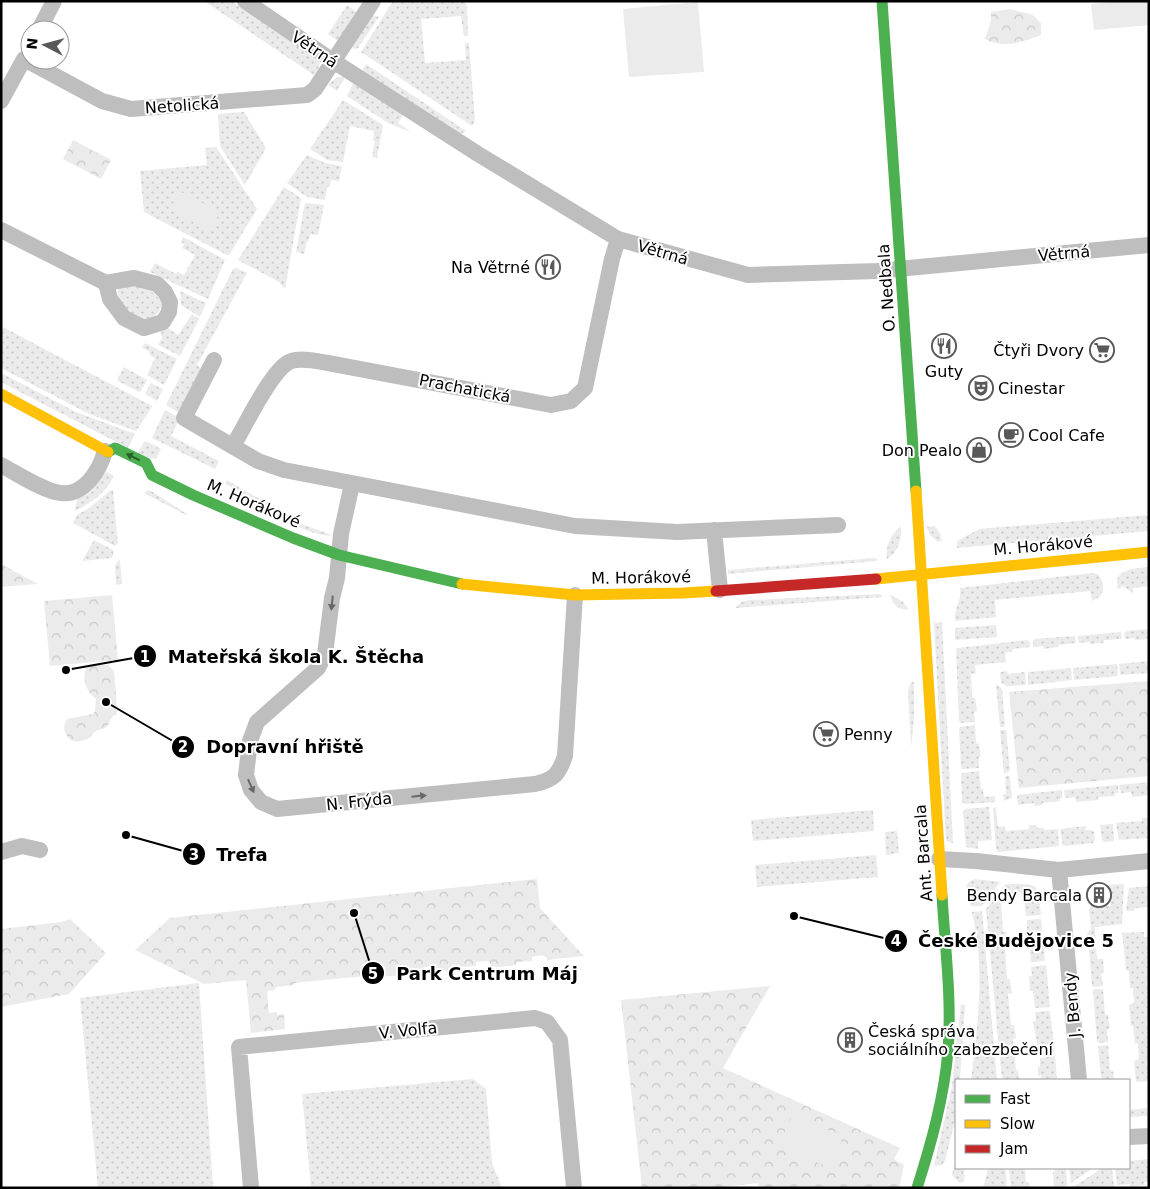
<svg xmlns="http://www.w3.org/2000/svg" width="1150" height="1189" font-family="'DejaVu Sans',sans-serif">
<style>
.grass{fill:url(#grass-dots)}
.forest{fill:url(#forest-crowns)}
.garden{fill:#ebebeb}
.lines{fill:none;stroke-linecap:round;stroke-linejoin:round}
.street{stroke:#bebebe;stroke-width:16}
.fast{stroke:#4caf50;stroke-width:11}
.slow{stroke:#ffc107;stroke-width:11}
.jam{stroke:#c62828;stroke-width:11}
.oneway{fill:#2a602c}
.oneway2{fill:#686868}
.labels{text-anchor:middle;stroke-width:4;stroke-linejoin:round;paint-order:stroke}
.street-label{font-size:16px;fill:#000;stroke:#fff}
.poi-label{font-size:16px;fill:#000;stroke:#fff;text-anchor:end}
.leader{fill:none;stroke:#000;stroke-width:2}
.callout-dot{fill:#000;stroke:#fff;stroke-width:2}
.mark-label{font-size:15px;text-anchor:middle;font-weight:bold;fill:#fff}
.callout-label{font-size:18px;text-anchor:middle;font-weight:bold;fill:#000;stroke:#fff;stroke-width:4;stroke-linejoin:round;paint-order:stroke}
</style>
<defs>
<pattern id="grass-dots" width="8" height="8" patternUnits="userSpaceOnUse" patternTransform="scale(1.25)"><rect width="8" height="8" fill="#ebebeb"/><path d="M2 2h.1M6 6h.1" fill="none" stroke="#c8c8c8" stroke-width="1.8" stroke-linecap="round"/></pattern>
<pattern id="forest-crowns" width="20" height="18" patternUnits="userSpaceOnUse" patternTransform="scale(1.25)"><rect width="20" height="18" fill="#ebebeb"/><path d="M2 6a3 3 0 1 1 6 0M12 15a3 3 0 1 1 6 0" fill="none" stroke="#c8c8c8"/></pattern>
</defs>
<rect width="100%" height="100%" fill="#fff"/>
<path class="grass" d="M204,1H231L317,57C321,65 320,68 314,75Z
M393,1H463L466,3L467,8L468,36H464L461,16L421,19L425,63L466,60L465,43H469L475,121L472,126L361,52Z
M347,5L358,13L338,41L328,34Z
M372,15L379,17L358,48L354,49L352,47L354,43Z
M366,64L466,131L461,134L362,71Z
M341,77H345L337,91L328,85L336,78Z
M354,82L403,115L398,123L411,132L388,123L347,96Z
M343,100L383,125L377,158L372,157L375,141H373L374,131L350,126L343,162L327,160L310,149Z
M244,112L266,148L245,185L220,146L218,114Z
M216,147L257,209L229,255H227L144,212L140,171L207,165L205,148Z
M307,155L325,163L342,166L339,181L331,180L330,187H327L325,200L307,197L287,183Z
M284,187L301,198L285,289L279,282L238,260Z
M305,203L324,205L318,235L310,234L309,241H307L304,254L296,252Z
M183,237L225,260L208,299L150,272L155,263L176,274L178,272L184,275L195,255L182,248L184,244L181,242Z
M236,268L247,273L197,365L201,368L181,414L166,405L233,269Z
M124,285C141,287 155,288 162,304C152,338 111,306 119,287Z
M180,291L206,303L200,317L181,305Z
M192,314L199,319L180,356L158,345L162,338L160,330L167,327L178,335Z
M1,326L152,406V407L136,431L89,414L1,368Z
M145,343L177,359L164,385L147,375L155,358L149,355L150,352L142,348Z
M124,367L147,380L141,391L139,392L118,381V378Z
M1,373L76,412L135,434L128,448L1,382Z
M151,383L163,389L157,401L145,394Z
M165,410L180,418L171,436L219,461L215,469L152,438Z
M144,442H148L161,449L156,459L137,454Z
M107,472L114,476C106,493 91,503 75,511L77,499C83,496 90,494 94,488C99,482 101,475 107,472Z
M227,480L304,525L332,535C316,540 258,507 241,498L239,496L241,492L225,484Z
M111,490H113L118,543L115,546L73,523L77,515L89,508Z
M148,490L151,491L187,514L186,515L144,493Z
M1149,515V531L957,548V541L979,529Z
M901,526C902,539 899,551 887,559C885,546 891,534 901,526Z
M935,526L940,534L942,541L938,542L930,535L927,527Z
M94,540L113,550V556L112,558L82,561Z
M874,558L877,559V561L728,574V570Z
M120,560L122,584L116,585L115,566L118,561Z
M1149,567V586L1133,588V593L1123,586L1119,589C1109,570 1137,568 1149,567Z
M1092,573L1098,574C1106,586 1105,596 1092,601L1090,591L995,600L996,617L955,621C954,608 962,600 960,588Z
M881,594L882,597L735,608L741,602L749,600Z
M890,594L903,602L908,609C898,611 892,603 890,594Z
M942,622L953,843L946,841L934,623Z
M996,625L997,637L955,640V628Z
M1149,629V639L1135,640V638L1125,639L1124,633L1126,631Z
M1121,632L1122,639L1104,640L1103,643L1090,644L1089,642L1079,643L1078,636Z
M1075,636L1076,643L1059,645L1058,647L1044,649L1043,646L1033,647V641L1035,639Z
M1027,640L1030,642V647L1013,649L1012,652H1005L1006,662L975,665L976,673L971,674L972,697L975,698L977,711L974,712L975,722L961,723L959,721L956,650L958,648Z
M1149,661V673L1120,675L1119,664Z
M1117,664L1118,676L1074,680L1073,668Z
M1071,668L1072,680L1028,685V672Z
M1007,671L1008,674L1025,672L1026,685L1006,686L1001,682L1000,672Z
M914,681V718L911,747L908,692L910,684Z
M996,684L1002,689L1005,725L1004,727H1000Z
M975,725L976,743L979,744L981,757H979V768L962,769L961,767L959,729L960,727Z
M1000,730H1006L1010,771L1004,774Z
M979,771L981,789H983L984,797L995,796V802L965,804L962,802L961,775L962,773Z
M1005,776H1009L1010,778L1012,798L1004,801L1003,794H1006Z
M1149,782V795L1132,797L1131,792L1121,793L1119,785Z
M1118,785V793H1115V796L1098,797V800L1076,802L1075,797L1065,798L1064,790Z
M1062,790V798H1060V801L1042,803V805L1035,806L1034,803L1018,805L1017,795Z
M989,807L992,840L978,841V849L966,847L963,811L965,809Z
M996,807L998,827L1005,826L1006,831L1029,829V825H1036L1037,828H1044V830L1058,829L1059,846L998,852L996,849L993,808Z
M873,810L874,831L753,841L751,820Z
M1142,818H1149V838L1119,840L1116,823L1142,821Z
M1113,824L1114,841L1104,842L1102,840L1100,825Z
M1086,826V830H1091L1094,832L1095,840L1093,843L1063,846L1060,829Z
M897,831L899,853L886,855L885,832Z
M876,855L878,877L757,887L755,865Z
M975,879L1000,882L982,906H971L967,885L970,881Z
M1006,884C1040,884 1038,881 1041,915L1026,916L1024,899H1022L1021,892L1002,894L1003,901L1001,902L1003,932H1006L1007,947H1005L1007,979H1010L1012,993L1008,994L1011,1025H1014L1016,1038L1013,1039L1016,1070H1018L1019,1080H1002L986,909Z
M1124,884L1122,924L1095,927L1096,945L1090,946L1088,944L1087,933L1091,929L1089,909L1091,906H1111L1109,888L1086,890L1089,886Z
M1149,886V907L1135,908L1134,911H1126L1129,888Z
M982,911L997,1080H971C977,1036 982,990 978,946C977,934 974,923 972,912Z
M1041,919L1045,961L1031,962L1029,945H1026L1025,931L1027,930V920Z
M1144,932V937H1149V1081L1136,1082L1134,1061L1139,1059L1138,1043L1135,1044L1133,1026H1131L1129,1005L1134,1003L1133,988H1130L1129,971L1126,970L1122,933Z
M1096,948L1097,959H1103L1104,972L1101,973L1103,986L1094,987L1092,985L1089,949Z
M1046,965L1050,1007L1035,1008L1033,991H1030L1029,976H1032L1031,967Z
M199,983L213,1188H98L80,998Z
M1094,989H1103L1105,1014L1108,1015L1110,1028L1107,1029L1108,1042L1099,1043L1097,1041L1093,992Z
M961,1004L965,1005L960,1080H956L955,1121L945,1161L942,1165L934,1166L952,1086Z
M1050,1011L1055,1052L1039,1054L1033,1022L1036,1021L1035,1012Z
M1108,1045L1110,1070L1113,1071L1114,1079L1104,1080L1101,1077L1098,1046Z
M1055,1056L1057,1080H1041V1075L1038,1076V1068L1040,1067V1058Z
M473,1079L486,1089L492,1163L502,1188H311L302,1094Z
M1129,1103L1130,1110L1147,1108L1148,1116L1129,1117Z
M1149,1159V1182H1144L1145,1185L1130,1187V1184L1117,1185L1115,1168H1129V1161Z
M956,1160V1168H965L963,1174L965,1175L964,1181L960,1183L952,1175Z
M988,1168H1005L1007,1184L1004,1188H983Z
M1009,1168H1025L1026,1182H1029L1030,1188H1011Z
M1055,1168H1066L1067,1185L1064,1187H1054L1053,1172H1055Z
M1069,1168H1093L1071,1183Z
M1102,1168H1112L1114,1186L1072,1188Z"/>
<path class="forest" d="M1010,9L1033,15L1041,23V35C1023,42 1002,49 985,39L991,20V12Z
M73,140L111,160L101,179L63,159Z
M1,564L38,584L1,587Z
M112,595L118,660L50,666L44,601Z
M97,665H108L114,671L117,708L116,714C110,718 111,722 107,726C104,730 99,729 96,731C93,733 92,735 90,737C82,743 70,744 66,734C63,729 64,724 67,719L93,714L95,711L96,699C86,691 81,679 87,666Z
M1149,681V776L1019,788L1009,692Z
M537,879L540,908L581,953L585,956L554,959L547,961V958L542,955L532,957V961L516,962V965L498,967L491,966L490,963L487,961L476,962V966L460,967V970L435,971V968L431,966L420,968L421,971L405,973L404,975L379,977L377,971L365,972V976L294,983V985L276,987L275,990L267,991L269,1013L277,1012V1015L284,1014L285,1029L251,1033L246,980L204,984L135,950L170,918Z
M70,919L106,953L69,994L1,1007V929L61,922Z
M770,986L723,1068L900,1148L894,1159L904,1165L899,1188H759L758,1183L716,1188H642L621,1000Z"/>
<path class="garden" d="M1120,1H1149V25L1094,30L1091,4Z
M698,2L704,72L629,77L623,9Z
M179,191L220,212L210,231L170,210Z
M793,1113L843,1137L830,1168L779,1146Z"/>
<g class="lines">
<path class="street" d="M245,1L333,61L478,154L618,239L748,275L877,271L1149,245
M39,30L54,1
M1,101L24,59L102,101L131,109L307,95L315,89L373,1
M1,230L106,283L134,278L157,284L165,292L170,302L169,312L163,322L144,328L124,318L110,299L106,283
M214,360L184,418L258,461L284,470L575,526L677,532L838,525
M233,446C244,428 271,371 289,362C300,357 316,361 328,363L551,405L571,401L585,388L612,259L618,239
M1,465C16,473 45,492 61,493C85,496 100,469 105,451
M352,484L341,534L337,578L332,598L325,654L318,668L257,722L250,741L246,775L251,790L261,802L277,809L535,784C554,780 559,774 565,756L575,595
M714,530L720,590
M1,852L22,846L40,850
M939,859L976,861L1059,870
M1079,1080L1059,870L1149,861
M1129,1137L1149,1136
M251,1188L239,1047L535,1018L547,1022L560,1040L574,1188"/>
<path class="fast" d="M882,1L916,491
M108,452L115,448L146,463L152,475L193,495L293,538L339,555L462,584
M917,1188C931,1144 944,1098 948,1051C952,1000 945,947 942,895"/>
<path class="slow" d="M1,394L108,452
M916,491L942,895
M876,579L1149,552
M462,584L575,595L683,593L716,591"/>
<path class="jam" d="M716,591L876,579"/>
</g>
<defs><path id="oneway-solid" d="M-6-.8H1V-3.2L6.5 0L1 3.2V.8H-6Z" transform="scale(1.25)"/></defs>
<use class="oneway" href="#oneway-solid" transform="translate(133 457) rotate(-154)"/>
<g class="oneway2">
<use href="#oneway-solid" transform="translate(332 603) rotate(96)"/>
<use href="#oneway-solid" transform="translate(251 786) rotate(66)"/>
<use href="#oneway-solid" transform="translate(419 796) rotate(-6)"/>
</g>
<defs>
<symbol id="restaurant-ring" viewBox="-11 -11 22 22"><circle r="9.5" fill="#fff" stroke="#595959" stroke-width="1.5"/><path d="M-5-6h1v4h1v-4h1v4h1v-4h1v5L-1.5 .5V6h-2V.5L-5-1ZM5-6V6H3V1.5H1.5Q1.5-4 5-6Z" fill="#595959"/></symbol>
<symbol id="supermarket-ring" viewBox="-11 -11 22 22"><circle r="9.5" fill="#fff" stroke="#595959" stroke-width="1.5"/><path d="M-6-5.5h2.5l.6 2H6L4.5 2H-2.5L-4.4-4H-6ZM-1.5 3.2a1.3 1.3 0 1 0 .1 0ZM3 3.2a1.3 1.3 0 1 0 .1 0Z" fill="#595959"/></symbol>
<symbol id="theatre-ring" viewBox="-11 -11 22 22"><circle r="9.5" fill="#fff" stroke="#595959" stroke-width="1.5"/><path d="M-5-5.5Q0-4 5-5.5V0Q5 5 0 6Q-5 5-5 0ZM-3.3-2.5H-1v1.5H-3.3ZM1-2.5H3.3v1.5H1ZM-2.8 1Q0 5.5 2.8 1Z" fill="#595959"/></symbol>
<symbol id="cafe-ring" viewBox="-11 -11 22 22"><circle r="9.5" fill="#fff" stroke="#595959" stroke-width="1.5"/><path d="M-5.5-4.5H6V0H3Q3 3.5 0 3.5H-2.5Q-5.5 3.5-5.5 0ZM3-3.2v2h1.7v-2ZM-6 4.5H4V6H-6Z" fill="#595959"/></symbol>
<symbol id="shop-ring" viewBox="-11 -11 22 22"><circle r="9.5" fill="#fff" stroke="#595959" stroke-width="1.5"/><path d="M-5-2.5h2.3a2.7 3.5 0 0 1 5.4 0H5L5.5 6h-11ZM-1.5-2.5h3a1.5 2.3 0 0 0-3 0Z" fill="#595959"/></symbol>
<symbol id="building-ring" viewBox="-11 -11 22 22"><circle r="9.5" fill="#fff" stroke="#595959" stroke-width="1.5"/><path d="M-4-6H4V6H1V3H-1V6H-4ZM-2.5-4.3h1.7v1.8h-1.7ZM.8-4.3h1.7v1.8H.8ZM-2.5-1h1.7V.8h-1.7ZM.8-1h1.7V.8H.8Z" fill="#595959"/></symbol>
</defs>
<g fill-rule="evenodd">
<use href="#restaurant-ring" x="534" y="253" width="28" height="28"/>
<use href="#restaurant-ring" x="930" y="332" width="28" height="28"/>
<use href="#supermarket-ring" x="1088" y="336" width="28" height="28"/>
<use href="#theatre-ring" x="967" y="374" width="28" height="28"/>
<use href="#cafe-ring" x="997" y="421" width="28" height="28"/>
<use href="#shop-ring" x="965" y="436" width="28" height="28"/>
<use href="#supermarket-ring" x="812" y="720" width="28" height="28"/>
<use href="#building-ring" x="1085" y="881" width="28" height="28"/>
<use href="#building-ring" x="836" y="1026" width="28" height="28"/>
</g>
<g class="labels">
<g class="street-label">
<text transform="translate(315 49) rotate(34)" y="6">Větrná</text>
<text transform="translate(182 105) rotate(-4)" y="6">Netolická</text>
<text transform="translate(663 252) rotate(16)" y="6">Větrná</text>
<text transform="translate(1064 253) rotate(-5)" y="6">Větrná</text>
<text transform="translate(886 288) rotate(-94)" y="6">O. Nedbala</text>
<text transform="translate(465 388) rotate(11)" y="6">Prachatická</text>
<text transform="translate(254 503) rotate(23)" y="6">M. Horákové</text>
<text transform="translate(1043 545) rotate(-5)" y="6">M. Horákové</text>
<text transform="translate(641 577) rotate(-1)" y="6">M. Horákové</text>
<text transform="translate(359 801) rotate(-6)" y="6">N. Frýda</text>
<text transform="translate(923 853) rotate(-94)" y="6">Ant. Barcala</text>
<text transform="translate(1072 1005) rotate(-95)" y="6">J. Bendy</text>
<text transform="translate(408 1030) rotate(-6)" y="6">V. Volfa</text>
</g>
<g class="poi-label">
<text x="530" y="273">Na Větrné</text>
<text x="1084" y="356">Čtyři Dvory</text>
<text x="944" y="377" text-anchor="middle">Guty</text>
<text x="998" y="394" text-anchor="start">Cinestar</text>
<text x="1028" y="441" text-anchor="start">Cool Cafe</text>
<text x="962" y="456">Don Pealo</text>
<text x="844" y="740" text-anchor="start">Penny</text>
<text x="1082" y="901">Bendy Barcala</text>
<text x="868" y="1037" text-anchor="start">Česká správa<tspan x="868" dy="18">sociálního zabezbečení</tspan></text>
</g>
</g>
<path class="leader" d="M66 670L145 656M106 702L183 747M126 835L194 854M794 916L896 941M354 913L373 973"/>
<g class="callout-dot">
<circle cx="66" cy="670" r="5"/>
<circle cx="106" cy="702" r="5"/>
<circle cx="126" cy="835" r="5"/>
<circle cx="794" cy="916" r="5"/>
<circle cx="354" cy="913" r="5"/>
<circle cx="145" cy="656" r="12"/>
<circle cx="183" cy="747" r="12"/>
<circle cx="194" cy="854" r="12"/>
<circle cx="896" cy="941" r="12"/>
<circle cx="373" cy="973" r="12"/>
</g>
<g class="mark-label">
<text x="145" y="662">1</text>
<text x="183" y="752">2</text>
<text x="194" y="860">3</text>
<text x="896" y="946">4</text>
<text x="373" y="979">5</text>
</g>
<g class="callout-label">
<text x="296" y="663">Mateřská škola K. Štěcha</text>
<text x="285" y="753">Dopravní hřiště</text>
<text x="242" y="861">Trefa</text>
<text x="1016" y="947">České Budějovice 5</text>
<text x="487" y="980">Park Centrum Máj</text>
</g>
<rect width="1150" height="1189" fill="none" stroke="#000000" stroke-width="5"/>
<rect x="955" y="1079" width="175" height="90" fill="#ffffff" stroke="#999999"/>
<rect x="965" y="1095" width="25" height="8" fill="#4caf50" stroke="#999999"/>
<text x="1000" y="1104" font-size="15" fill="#000000">Fast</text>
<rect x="965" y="1120" width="25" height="8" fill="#ffc107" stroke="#999999"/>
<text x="1000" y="1129" font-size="15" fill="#000000">Slow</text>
<rect x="965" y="1145" width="25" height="8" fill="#c62828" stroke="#999999"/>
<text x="1000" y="1154" font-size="15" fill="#000000">Jam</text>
<g transform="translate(45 45) rotate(276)"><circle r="24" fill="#ffffff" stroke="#999999"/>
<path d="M0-4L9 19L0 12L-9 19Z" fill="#595959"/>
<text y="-8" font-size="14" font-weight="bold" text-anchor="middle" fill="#000000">N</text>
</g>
</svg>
